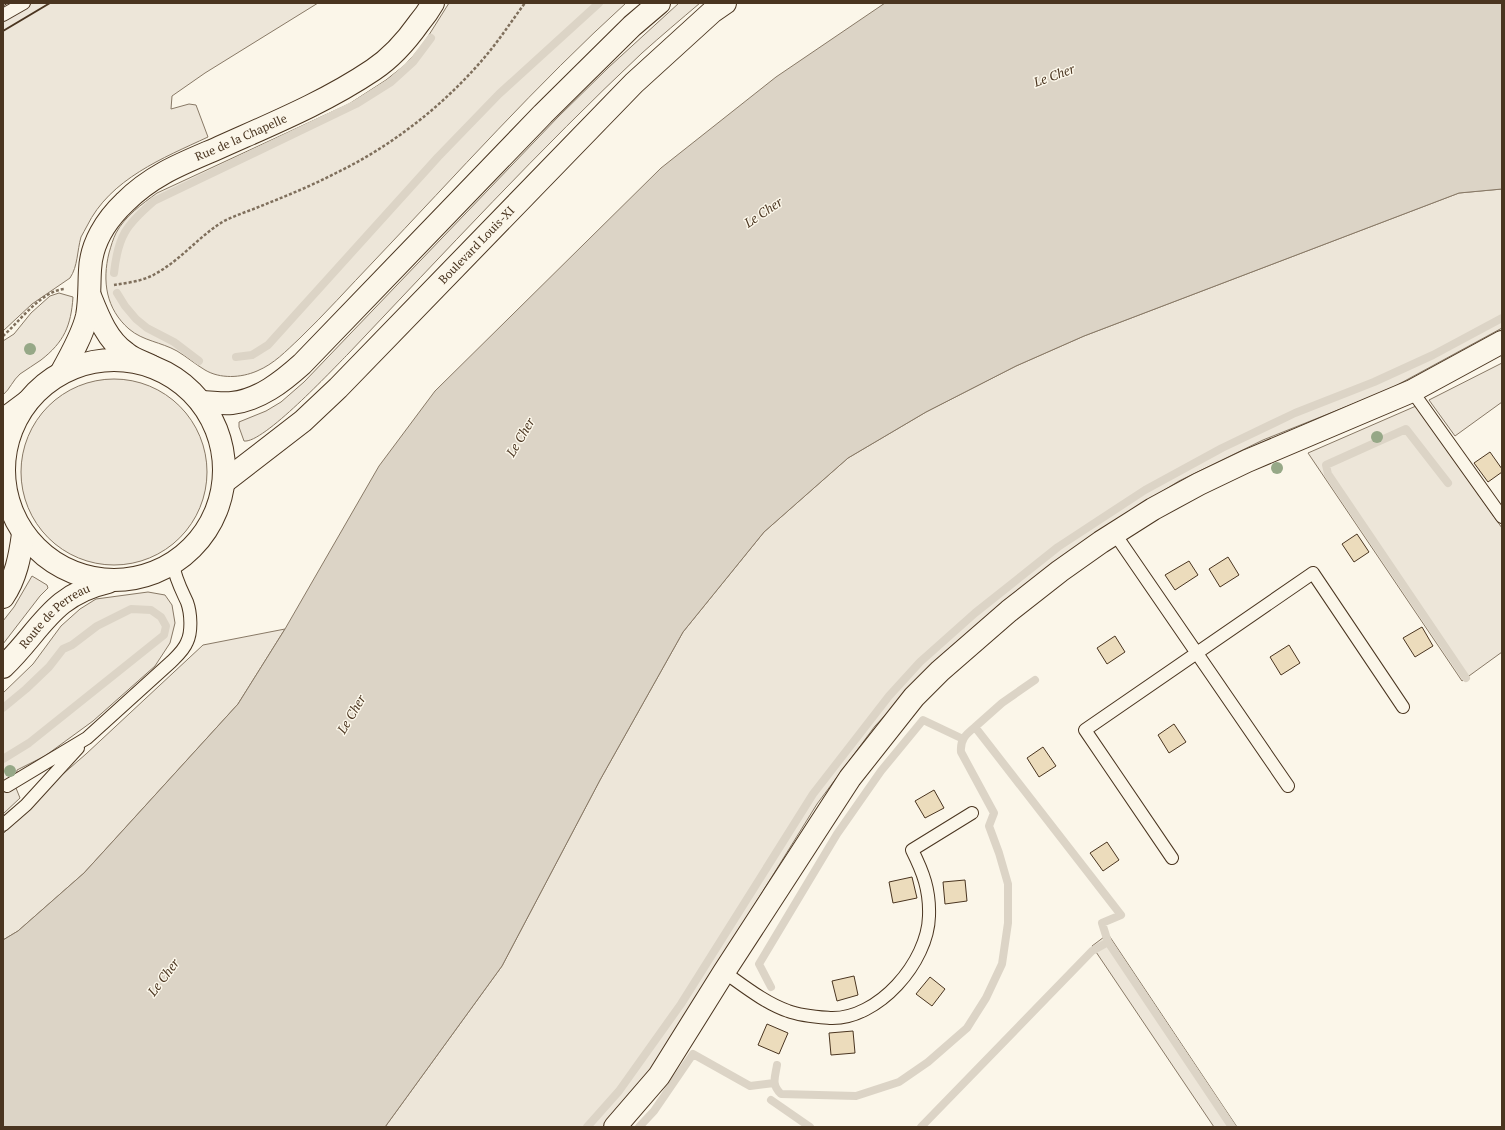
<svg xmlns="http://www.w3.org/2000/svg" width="1505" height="1130" font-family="'PT Serif',serif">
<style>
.green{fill:#ede6d9;stroke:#887966}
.water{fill:#dcd4c6;stroke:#887966}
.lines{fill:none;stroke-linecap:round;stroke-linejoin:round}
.stream{stroke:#dcd4c6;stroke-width:8}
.building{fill:#ecdcbc;stroke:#4a3520}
.lane-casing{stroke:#4a3520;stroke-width:14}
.street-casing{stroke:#4a3520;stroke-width:24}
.secondary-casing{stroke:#4a3520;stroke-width:24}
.primary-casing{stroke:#4a3520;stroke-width:24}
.path{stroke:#7f6f5c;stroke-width:2.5;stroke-dasharray:3 2;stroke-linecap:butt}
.lane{stroke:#fbf6e9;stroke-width:12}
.street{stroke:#fbf6e9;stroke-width:22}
.secondary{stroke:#fbf6e9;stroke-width:22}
.primary{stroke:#fbf6e9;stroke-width:22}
.fence{stroke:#4a3520;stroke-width:1;stroke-dasharray:5 2;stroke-linecap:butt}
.wall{stroke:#4a3520;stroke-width:2}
.tree{fill:#96a887}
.labels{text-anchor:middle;stroke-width:3;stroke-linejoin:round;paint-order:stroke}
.street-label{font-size:12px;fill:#4a3520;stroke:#fbf6e9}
.water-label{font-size:13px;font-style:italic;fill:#4a3520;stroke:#fbf6e9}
</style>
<rect width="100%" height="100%" fill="#fbf6e9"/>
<path class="green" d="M3,3H318L205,73L172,96L171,109L189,104L196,105L208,137C163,158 110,179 87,226C85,230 83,233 81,237C77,251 78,266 70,278L32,304L3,331Z
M449,3H626C537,84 457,174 374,261C349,287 325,314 299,339C286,351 274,364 257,371C241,378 220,379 205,370C195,364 187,357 177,351C161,342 143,341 129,329C106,309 102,281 109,253C111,246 113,239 116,233C125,216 142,204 157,193L349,104L386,80L405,65L422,46Z
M679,3H700C680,20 661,36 642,53C540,149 444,253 348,354C333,369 263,444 244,441L239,427V422L266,411L281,402L304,382L558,117L609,67Z
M1502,189V328L1388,390L1263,440L1179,481L1098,531L925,673L875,726L817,804L655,1065L603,1127H385L502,966L600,780L683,632L764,532L848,458L926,412L1016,366L1084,336L1459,193Z
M59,293L73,297C71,326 64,342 41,360C34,365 27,369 20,374C13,380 10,389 3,395V341L14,334L31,313L50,296Z
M1502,363V402L1455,436L1429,400Z
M21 472a93 93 0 1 1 186 0a93 93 0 1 1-186 0Z
M1416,406L1502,528V652L1462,681L1308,453Z
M32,576L47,585L48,588L40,596L3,644V621L14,607Z
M148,592L165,595L172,605L175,623L170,643L155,666L93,721L45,756L17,770L16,788L20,798L3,814V693L33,664L61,626L80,609L96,599Z
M285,629L238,704L84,873L18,931L3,940V834L63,774L86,754L203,645Z
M1108,934L1237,1127H1214L1092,946Z"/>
<path class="water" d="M885,3H1502V189L1459,193L1084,336L1016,366L926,412L848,458L764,532L683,632L600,780L502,966L385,1127H3V940L18,931L84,873L238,704L285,629L379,466L435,391L661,168L776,77Z"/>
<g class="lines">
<path class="stream" d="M114,273C118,236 126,225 154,201L356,104L391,82L413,62L431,38
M117,293L125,306L136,319L147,328L174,342L199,361
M236,357L252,355L268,345L438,157L499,94L599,3
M1448,483L1406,429L1326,465L1328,474L1466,678
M3,708L26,689L49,667L63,649L72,645L97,626L131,609L151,610L161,617L166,626L164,635L29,743L3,759
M975,727L1002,703L1035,680
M771,987L759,964L837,834L881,771L923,720L963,739
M777,1065C775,1078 771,1084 781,1094L856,1096L899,1082L928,1062L967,1028L986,998L1002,964L1008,923V884L999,853L989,826L994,813L961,752C960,740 965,735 975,727L1121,915L1102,923L1108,942L1232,1127
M771,1100L810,1127
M587,1127L619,1091L681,1004L813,794L889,696L920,662L975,613L1058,547L1145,490L1222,448L1295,413L1374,382L1433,355L1502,318
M639,1127L654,1111L693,1054L750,1086L774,1083
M921,1127L1092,951L1108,942"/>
</g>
<path class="building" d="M1490,452L1502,469V472L1488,482L1474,463Z
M1357,534L1369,552L1354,562L1342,544Z
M1228,557L1239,575L1220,587L1209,569Z
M1189,561L1198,575L1175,590L1165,575Z
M1422,627L1433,646L1415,657L1403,638Z
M1115,636L1125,652L1107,664L1097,648Z
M1289,645L1300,663L1281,675L1270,657Z
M1174,724L1186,742L1169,753L1158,735Z
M1043,747L1056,766L1039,777L1027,758Z
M934,790L944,808L925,818L915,801Z
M1107,842L1119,860L1103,871L1090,853Z
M912,877L917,898L893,903L889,882Z
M965,880L967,901L945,904L943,882Z
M854,976L858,995L837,1001L832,981Z
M930,977L945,989L932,1006L916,994Z
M767,1024L788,1033L779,1054L758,1045Z
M853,1031L855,1053L831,1055L829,1033Z"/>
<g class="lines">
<defs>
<path id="lane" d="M3,15L24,3
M1412,391L1502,517
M1115,534L1288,786
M7,786L87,738L171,662C177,656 184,650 187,642C192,632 191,613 187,602C181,589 175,578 173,564
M3,825L26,805L78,748
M1172,858L1085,730L1313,573L1403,707
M724,972C744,986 765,1003 788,1011C801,1016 817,1017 830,1018C878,1020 928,962 929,916C930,890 923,872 912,850L972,813"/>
<g id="street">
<path d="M90,296C98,316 107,340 126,353C133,359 143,362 151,366"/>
<path id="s1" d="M61,373C70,357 83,334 87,316C90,300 89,286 90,270C91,244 106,220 125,202C152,175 181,164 216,149C269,125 324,103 373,70C391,58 407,40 419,23C424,17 429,10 433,3"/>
<path d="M615,1127L659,1076L724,972L850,778L914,697L940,671L1009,611L1060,571L1101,542L1153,509L1199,484L1247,461L1412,391L1502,342"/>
</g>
<path id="secondary" d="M3,420L27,402
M3,496L9,506"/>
<g id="primary">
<circle cx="114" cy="470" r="110"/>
<path d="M201,402C211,402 222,404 232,403C259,400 282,382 302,364L543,114L632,26L659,3"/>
<path id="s2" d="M224,482L303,421L338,388L634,83L712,12L725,3"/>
<path d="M3,597C16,578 20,556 23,534"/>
<path id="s3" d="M3,667C41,631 51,595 108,582"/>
</g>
</defs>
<use href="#lane" class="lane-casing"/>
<use href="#street" class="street-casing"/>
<use href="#secondary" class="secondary-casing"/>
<use href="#primary" class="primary-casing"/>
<path class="path" d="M114,285C127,283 143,281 155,274C181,260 199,236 224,221C236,215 249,211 261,206C286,196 311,186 336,173C394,145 448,102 489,52C502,36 513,19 525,3
M3,336C20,321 42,290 65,289"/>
<use href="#lane" class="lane"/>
<use href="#street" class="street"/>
<use href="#secondary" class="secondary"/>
<use href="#primary" class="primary"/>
<path class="fence" d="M3,6L8,3"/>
<path class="wall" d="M3,31L50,3"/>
</g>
<g class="tree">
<circle cx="30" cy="349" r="6"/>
<circle cx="1377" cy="437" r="6"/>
<circle cx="1277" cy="468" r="6"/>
<circle cx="10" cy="771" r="6"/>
</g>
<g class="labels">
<g class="street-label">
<text dy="4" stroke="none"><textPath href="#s1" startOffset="321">Rue de la Chapelle</textPath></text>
<text dy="4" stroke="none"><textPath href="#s2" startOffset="347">Boulevard Louis-XI</textPath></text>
<text dy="4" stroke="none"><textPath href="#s3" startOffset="73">Route de Perreau</textPath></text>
</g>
<g class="water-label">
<text transform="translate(1054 75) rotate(-20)" y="5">Le Cher</text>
<text transform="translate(763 212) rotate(-34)" y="5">Le Cher</text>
<text transform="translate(520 437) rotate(-59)" y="5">Le Cher</text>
<text transform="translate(351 714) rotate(-59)" y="5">Le Cher</text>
<text transform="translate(163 977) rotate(-53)" y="5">Le Cher</text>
</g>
</g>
<rect width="1505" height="1130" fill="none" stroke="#4a3520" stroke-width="8"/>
</svg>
